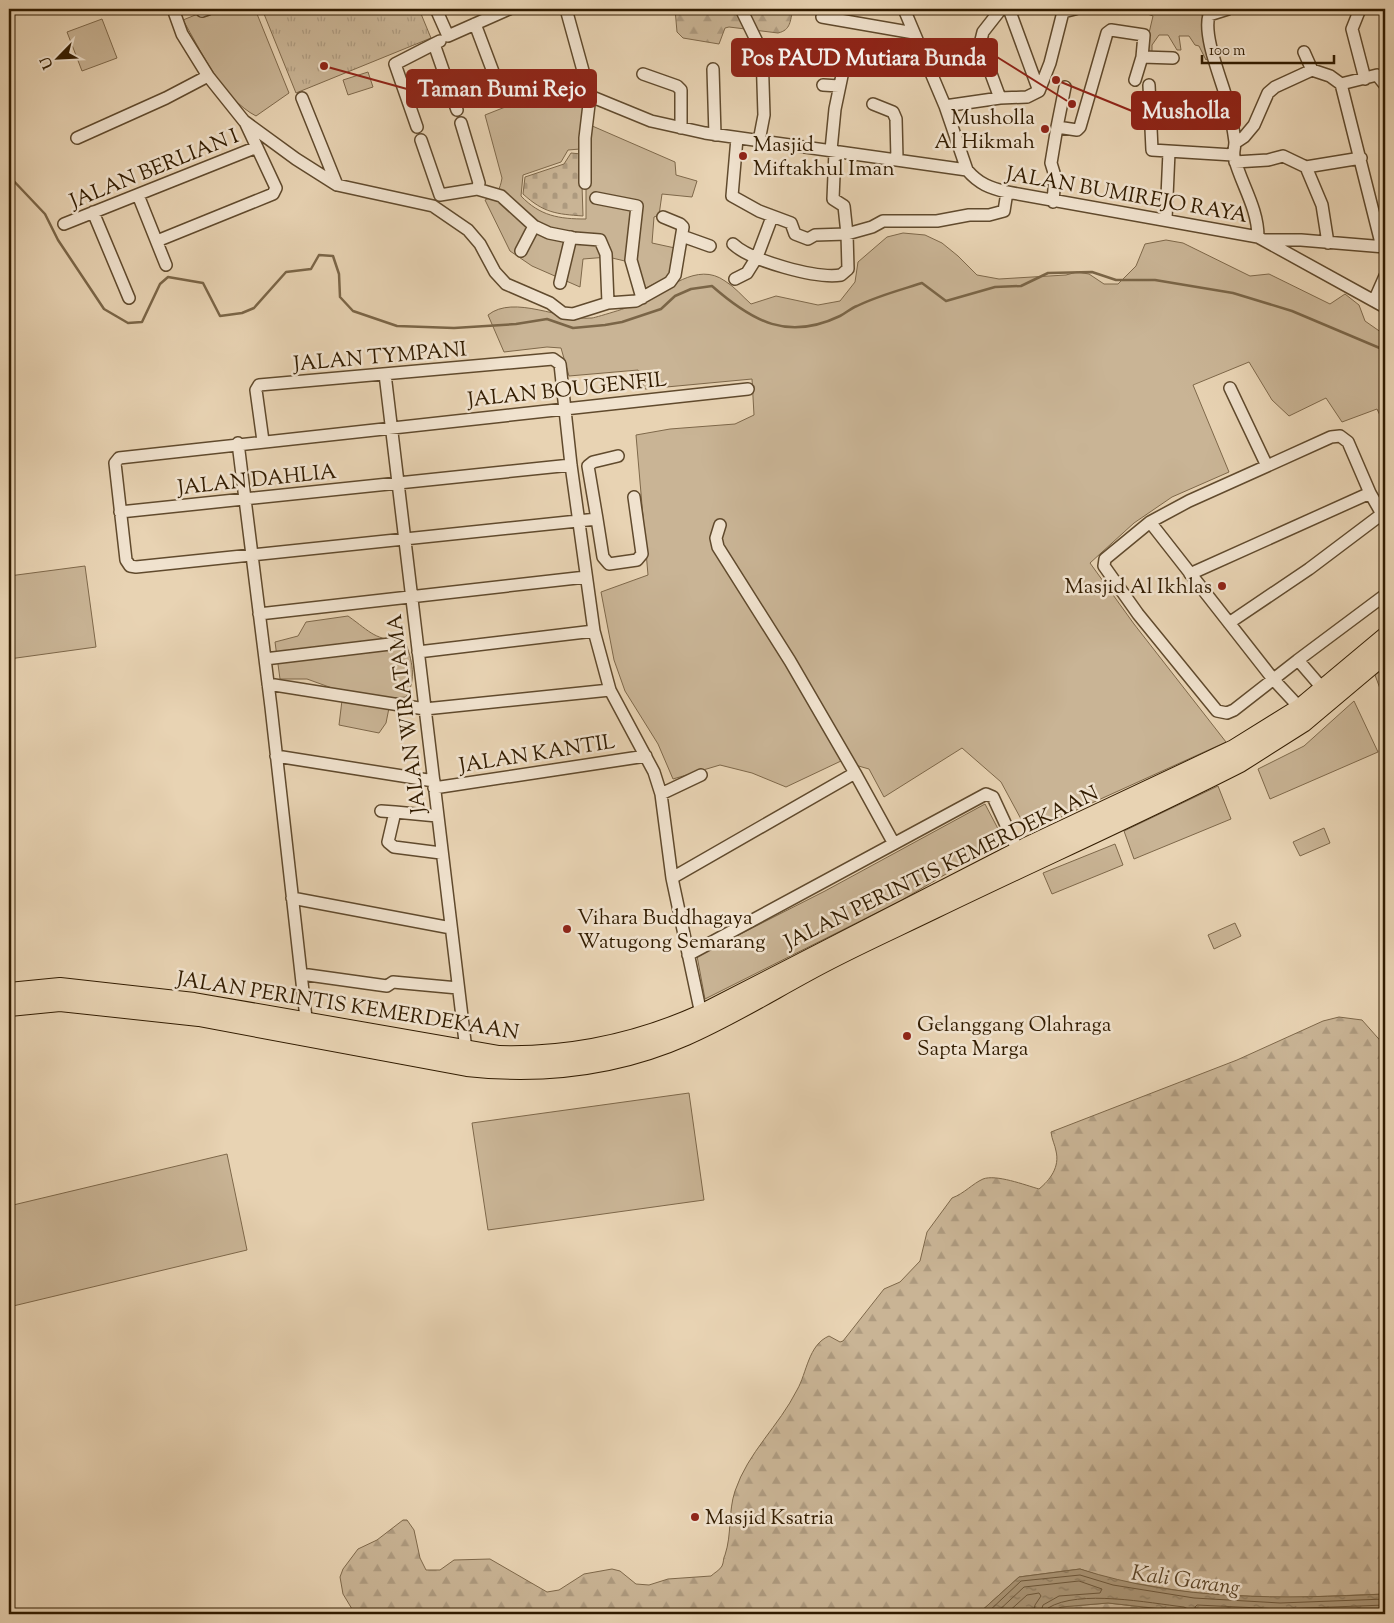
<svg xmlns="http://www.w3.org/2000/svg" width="1394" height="1623" font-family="'Sorts Mill Goudy',serif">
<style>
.grass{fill:#c9b495;stroke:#7e684a}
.forest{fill:url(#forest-firs);stroke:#7e684a}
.cemetery{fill:url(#cemetery-stones);stroke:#7e684a}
.park{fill:url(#park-tufts);stroke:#7e684a}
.water{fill:url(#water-ripples);stroke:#7a6547}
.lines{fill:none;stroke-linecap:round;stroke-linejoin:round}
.shore{stroke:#6e583b;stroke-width:1}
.stream{stroke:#7a6547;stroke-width:2.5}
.minor-casing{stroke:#604a2d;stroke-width:14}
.highway-casing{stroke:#321c00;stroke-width:20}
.minor{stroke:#f0e2ce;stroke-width:11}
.highway{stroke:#e8d3b3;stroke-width:18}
.poi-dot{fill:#8f2418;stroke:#f0e2ce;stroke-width:2}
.labels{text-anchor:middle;stroke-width:5;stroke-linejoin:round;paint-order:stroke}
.poi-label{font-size:21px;fill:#321c00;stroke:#f0e2ce;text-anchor:start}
.street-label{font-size:21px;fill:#321c00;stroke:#f0e2ce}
.water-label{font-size:22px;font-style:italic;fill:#5c4629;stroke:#f0e2ce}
.leader{fill:none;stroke:#8f2418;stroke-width:2}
.callout-dot{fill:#8f2418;stroke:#f0e2ce;stroke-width:2}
.callout{fill:#8f2418;stroke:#8f2418;stroke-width:2}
.callout-label{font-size:22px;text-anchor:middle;font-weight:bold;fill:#fff}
</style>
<defs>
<pattern id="forest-firs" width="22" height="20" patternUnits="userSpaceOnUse" patternTransform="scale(1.25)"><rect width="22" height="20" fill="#c9b495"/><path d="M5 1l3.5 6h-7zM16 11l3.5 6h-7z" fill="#ad9a7f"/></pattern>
<pattern id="cemetery-stones" width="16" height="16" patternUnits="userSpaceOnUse" patternTransform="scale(1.25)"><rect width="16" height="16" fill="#c9b495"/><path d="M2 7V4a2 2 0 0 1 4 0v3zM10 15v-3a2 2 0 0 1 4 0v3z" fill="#ad9a7f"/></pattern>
<pattern id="park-tufts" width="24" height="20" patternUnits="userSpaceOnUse" patternTransform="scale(1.25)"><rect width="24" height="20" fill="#c9b495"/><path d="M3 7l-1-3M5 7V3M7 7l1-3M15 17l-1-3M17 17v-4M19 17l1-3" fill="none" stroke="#ad9a7f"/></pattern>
<pattern id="water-ripples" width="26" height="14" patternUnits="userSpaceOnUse" patternTransform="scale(1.25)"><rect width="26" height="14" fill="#aa9576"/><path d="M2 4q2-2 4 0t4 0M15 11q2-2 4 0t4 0" fill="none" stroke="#8b795e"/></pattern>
</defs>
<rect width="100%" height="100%" fill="#e8d3b3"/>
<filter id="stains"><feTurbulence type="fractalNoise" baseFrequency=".004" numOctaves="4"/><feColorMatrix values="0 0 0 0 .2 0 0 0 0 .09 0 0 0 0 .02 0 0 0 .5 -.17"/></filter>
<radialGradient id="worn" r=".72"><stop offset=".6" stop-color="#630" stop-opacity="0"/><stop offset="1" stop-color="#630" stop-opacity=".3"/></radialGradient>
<path class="grass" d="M210,9H255L289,93L256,116C223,99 201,51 183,20Z
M1108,9H1201L1210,57L1206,60L1199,46L1195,45L1189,36H1179L1181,50H1177L1168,35H1159L1152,45V55L1143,70L1142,46L1149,33L1153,16C1139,10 1123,13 1108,9Z
M102,19L117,58L82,71L67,32Z
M368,72L373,87L348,95L343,80Z
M574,79L584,101L580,149L568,150L561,162L523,175L521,196C540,216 559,219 586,219V190L590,181V125L675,162L676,175L697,181L692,197L662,194L659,215L654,217L652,243L675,248L672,275L638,292L629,262L608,257L583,259L580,287L532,266L510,251L485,200C497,195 500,190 502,178L485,115L528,98L533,87Z
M903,233L925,235L942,243L958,256L977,275L999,279L1066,275L1077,272L1089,274L1104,284H1118L1136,266L1145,244L1166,240L1183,243L1250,276L1269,274L1330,304L1345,294L1359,305L1365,321L1385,335V426L1377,409L1342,422L1326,398L1289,416L1272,400L1249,362L1193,385L1229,472L1172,497L1134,523L1090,563L1134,624L1226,742L1028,832L1001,782L962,748L884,797L869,769L841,761L786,787L752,773L720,765L673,779L658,744L625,691L614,660L601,592L648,575L636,435L670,429L735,424L754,415L752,379L645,389L638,370L569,376L561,348L547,347L504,352L488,315C514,294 561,321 592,318C598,317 637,305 642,302C667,290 697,261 725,281C735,287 743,297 751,304L776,296L818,305L840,301L855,282L858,262L887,237Z
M85,566L96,647L9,659V576Z
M348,616C372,633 374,640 405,641C412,660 417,679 406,697L391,698L386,723L379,733L339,725L343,692L307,679H280L275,642L298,636L306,622Z
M1385,667V702L1375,675Z
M1354,701L1378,752L1270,799L1258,769L1304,746Z
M1218,786L1231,819L1134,859L1124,831Z
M985,804L1006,844L968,861L902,900L705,999L697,956L825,891Z
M1324,828L1330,843L1300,856L1293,842Z
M1115,844L1123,865L1052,894L1043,873Z
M1235,923L1241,936L1214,949L1208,935Z
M689,1093L704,1200L488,1230L472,1123Z
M227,1154L247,1250L9,1307V1206Z"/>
<path class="forest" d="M675,9H793C790,21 791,30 778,33L729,27L725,28L719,44L683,38L677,32Z
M1339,1017L1362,1020L1385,1046V1594L1280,1598L1194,1593L1113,1580L1080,1569L1019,1577L978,1614H355L343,1594L340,1577L343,1569L358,1549L377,1540L403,1520H407L414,1530L420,1558L426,1570H440L454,1560L490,1559L547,1592L559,1590L584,1574L612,1569L620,1571L636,1584L649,1585L668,1579L711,1576C714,1573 720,1570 722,1566C724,1562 723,1558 725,1555C732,1534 728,1512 735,1491C748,1452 779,1426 797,1390C807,1373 808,1345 829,1336L840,1342L843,1341L884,1289L900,1282L920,1261L927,1232L952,1198C965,1193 972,1184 983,1179C996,1174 1025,1185 1039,1189C1050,1180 1060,1167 1056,1151C1055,1145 1052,1140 1051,1132L1237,1060L1323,1021Z
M1108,1603L1206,1614H1048L1061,1607Z"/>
<path class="cemetery" d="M571,153L581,154L583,216C556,214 544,213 523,194L525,177L564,164Z"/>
<path class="park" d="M262,9H419L431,38L296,93Z"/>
<path class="water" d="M1080,1569C1179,1601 1283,1599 1385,1594V1614H1206L1108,1603L1061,1607L1048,1614H978L1019,1577Z"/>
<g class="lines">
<path class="shore" d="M986,1614L1021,1581L1080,1575L1113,1585L1194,1598L1280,1603L1385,1599
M995,1614L1024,1587L1079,1581L1102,1589L1100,1593L1059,1596L1043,1605L1040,1614
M1006,1614L1027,1595L1039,1593L1041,1596L1035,1605L1033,1614
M1047,1614L1048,1608C1079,1589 1149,1603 1184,1607L1188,1609L1190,1614
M1196,1614L1195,1607L1197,1605L1280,1609L1385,1605"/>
<path class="stream" d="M9,176L45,214L58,240L104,309L128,323L142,322L160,284L168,277L203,283L220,316L242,313L254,308L286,272L311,269L319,255L333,256L339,274L340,297L353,311L397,326L454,328L516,324L547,319L573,328L605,325L622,322L661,309L675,296L691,289L712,286C753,322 788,341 840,316C846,313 851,308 857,306C877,296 900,290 922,283L946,301L995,287L1021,286L1048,273L1092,272L1116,280H1155L1233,293L1292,311L1382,349"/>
<defs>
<path id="minor" d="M173,9L182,34L208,76L244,121L296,159L337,185L433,206L468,230L480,244L495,272L506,284L550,303L563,313L573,314L608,303L636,301L670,282L675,275L683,227L680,224L663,217
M436,9L448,36L509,9
M566,9L590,96L651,121L705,133L967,170C979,184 990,188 1007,192L1258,237L1385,307
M741,9L762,52L764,115L759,141
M904,9L945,106L967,170
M1009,9L1039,91
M1228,9L1209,15C1202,39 1226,89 1231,115C1232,124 1234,133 1235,142C1235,147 1233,152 1234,157C1241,184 1258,208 1258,237
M1360,9L1352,29L1365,79
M9,10L12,9
M202,11L208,9
M822,17L914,33
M475,24L504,101
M440,41L434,44L457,110
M1304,52L1312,70
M1142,57L1173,58
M713,69L715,135
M643,74L677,86L681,90V128
M1341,84L1377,75L1385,85
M823,85L839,86
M1149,85L1152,150L1233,155
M302,98L337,185
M1000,98L980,44L983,32L1001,9
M873,104L893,112L896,119L897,159
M945,106L1000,98L1027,97L1039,91L1050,63L1063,12L1075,9
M417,127L395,64L434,44
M1057,127L1065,87
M77,138L166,98L208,76
M737,138L732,196L759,211L791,223L795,234L808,239L815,235L847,234L844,206L833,199L835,151
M421,140L440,195L477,189L479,183L461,123
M1235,143L1244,137L1254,125L1268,93L1275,87L1312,70L1330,76L1341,84L1382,247
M831,150L835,109L844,66
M1235,162L1268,160L1283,156L1306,167L1322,205L1328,243
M1306,167L1361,158
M585,183V138L590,96
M477,189L501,196L534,226L549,233L574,238L600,240L606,254L608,303
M138,195L166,265
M596,198L637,206L631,260L642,298
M1053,202L1055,176L1051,163L1057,127L1077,130L1080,127L1107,33L1111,30L1144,35L1142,57L1135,80
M93,212L129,298
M1166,219L1169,152
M64,224L257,147
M682,236L710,246
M1264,240H1301L1385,247
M157,241L273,194L276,188L246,124
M733,244C751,261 817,279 841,275L848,269L847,234L872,227L883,221H937L969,215H989L1004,211L1007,192
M521,251L534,226
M735,279L747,273L757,257L772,217
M560,283L571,237
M1374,301L1385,276
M385,374L466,1050
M1230,388L1267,466L1189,501L1150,522L1273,679L1300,708
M263,441L256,390L259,385L553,359L560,364L571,465L594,631L610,690L654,772L661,794L672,878L701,1014
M238,443L271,707L307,1027
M634,497L642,554L637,560L609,564L603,557L597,519L136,567L130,566L126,560L115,463L119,458L748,389
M120,512L571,465
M597,519L588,466L593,462L618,456
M1150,522L1105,559L1104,566L1138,614L1217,711L1227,713L1234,710L1298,660L1323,689
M720,525L716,538L718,547L790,661L855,773
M1190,574L1370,493L1348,442L1340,436L1331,437L1267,466
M259,614L586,577
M1229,623L1309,569L1382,514L1370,493
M418,652L594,631
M265,659L390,644
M1298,660L1385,595
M268,684L425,709L610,690
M276,756L434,781
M434,788L646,756
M661,794L701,775
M381,811L395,812
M437,816L395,812L388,842L394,847L441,853
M672,878L855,773L893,842
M292,898L451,928
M688,955L986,794L993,797L1018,851
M301,974L387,986L393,982L458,988"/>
<path id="highway" d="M9,992L60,987L194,1002L499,1055C570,1057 636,1043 701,1014L1026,847L1234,749L1300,708L1385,637
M9,1007L60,1002L199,1017L467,1067C542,1075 616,1067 686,1036C734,1015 778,987 824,963C860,944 898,927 935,909C1036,860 1140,814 1240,763L1303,723L1385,654"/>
</defs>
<use href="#minor" class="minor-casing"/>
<use href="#highway" class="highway-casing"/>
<use href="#minor" class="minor"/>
<use href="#highway" class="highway"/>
</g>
<g class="poi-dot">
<circle cx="1045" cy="129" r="5"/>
<circle cx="743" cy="156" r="5"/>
<circle cx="1222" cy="586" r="5"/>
<circle cx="567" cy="929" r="5"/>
<circle cx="907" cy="1036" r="5"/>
<circle cx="695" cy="1517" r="5"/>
</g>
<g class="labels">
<g class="poi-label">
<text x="1035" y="124" text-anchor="end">Musholla<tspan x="1035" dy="24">Al Hikmah</tspan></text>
<text x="753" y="151">Masjid<tspan x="753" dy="24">Miftakhul Iman</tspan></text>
<text x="1212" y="593" text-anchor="end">Masjid Al Ikhlas</text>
<text x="577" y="924">Vihara Buddhagaya<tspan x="577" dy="24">Watugong Semarang</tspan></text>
<text x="917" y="1031">Gelanggang Olahraga<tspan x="917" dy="24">Sapta Marga</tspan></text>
<text x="705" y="1524">Masjid Ksatria</text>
</g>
<g class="street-label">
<text transform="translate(154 168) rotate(-22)" y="7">JALAN BERLIAN I</text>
<text transform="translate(1127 194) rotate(10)" y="7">JALAN BUMIREJO RAYA</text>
<text transform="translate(380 356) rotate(-5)" y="7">JALAN TYMPANI</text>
<text transform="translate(567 389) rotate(-6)" y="7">JALAN BOUGENFIL</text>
<text transform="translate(257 479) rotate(-6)" y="7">JALAN DAHLIA</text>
<text transform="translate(406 714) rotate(-97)" y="7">JALAN WIRATAMA</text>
<text transform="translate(537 753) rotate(-9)" y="7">JALAN KANTIL</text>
<text transform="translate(941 867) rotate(-26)" y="7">JALAN PERINTIS KEMERDEKAAN</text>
<text transform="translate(348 1005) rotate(9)" y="7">JALAN PERINTIS KEMERDEKAAN</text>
</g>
<g class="water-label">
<text transform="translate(1186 1579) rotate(8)" y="8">Kali Garang</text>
</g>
</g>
<path class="leader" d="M1072 104L997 57M324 66L407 89M1056 80L1132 111"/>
<g class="callout-dot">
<circle cx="1072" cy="104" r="5"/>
<circle cx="324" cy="66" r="5"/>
<circle cx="1056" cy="80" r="5"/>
</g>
<g class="callout">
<rect x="732" y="39" width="265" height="37" rx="5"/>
<rect x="407" y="70" width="189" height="37" rx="5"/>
<rect x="1132" y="92" width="108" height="37" rx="5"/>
</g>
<g class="callout-label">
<text x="864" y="65">Pos PAUD Mutiara Bunda</text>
<text x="502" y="96">Taman Bumi Rejo</text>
<text x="1186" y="118">Musholla</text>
</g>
<rect width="1394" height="1623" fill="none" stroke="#e8d3b3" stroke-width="30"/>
<rect x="10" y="10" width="1374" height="1603" fill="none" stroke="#321c00" stroke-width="2.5"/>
<rect x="15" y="15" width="1364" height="1593" fill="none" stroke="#321c00"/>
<g transform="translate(58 58) rotate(246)" stroke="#f0e2ce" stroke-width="4" paint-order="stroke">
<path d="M0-4L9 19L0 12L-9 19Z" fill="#321c00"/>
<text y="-8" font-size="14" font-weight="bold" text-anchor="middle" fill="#321c00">U</text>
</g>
<path d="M1202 55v8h132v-8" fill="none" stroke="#321c00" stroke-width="2.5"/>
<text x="1209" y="55" font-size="15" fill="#321c00" stroke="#f0e2ce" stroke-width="4" paint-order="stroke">100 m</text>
<rect width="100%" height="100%" filter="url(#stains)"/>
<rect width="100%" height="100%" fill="url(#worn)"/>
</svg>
